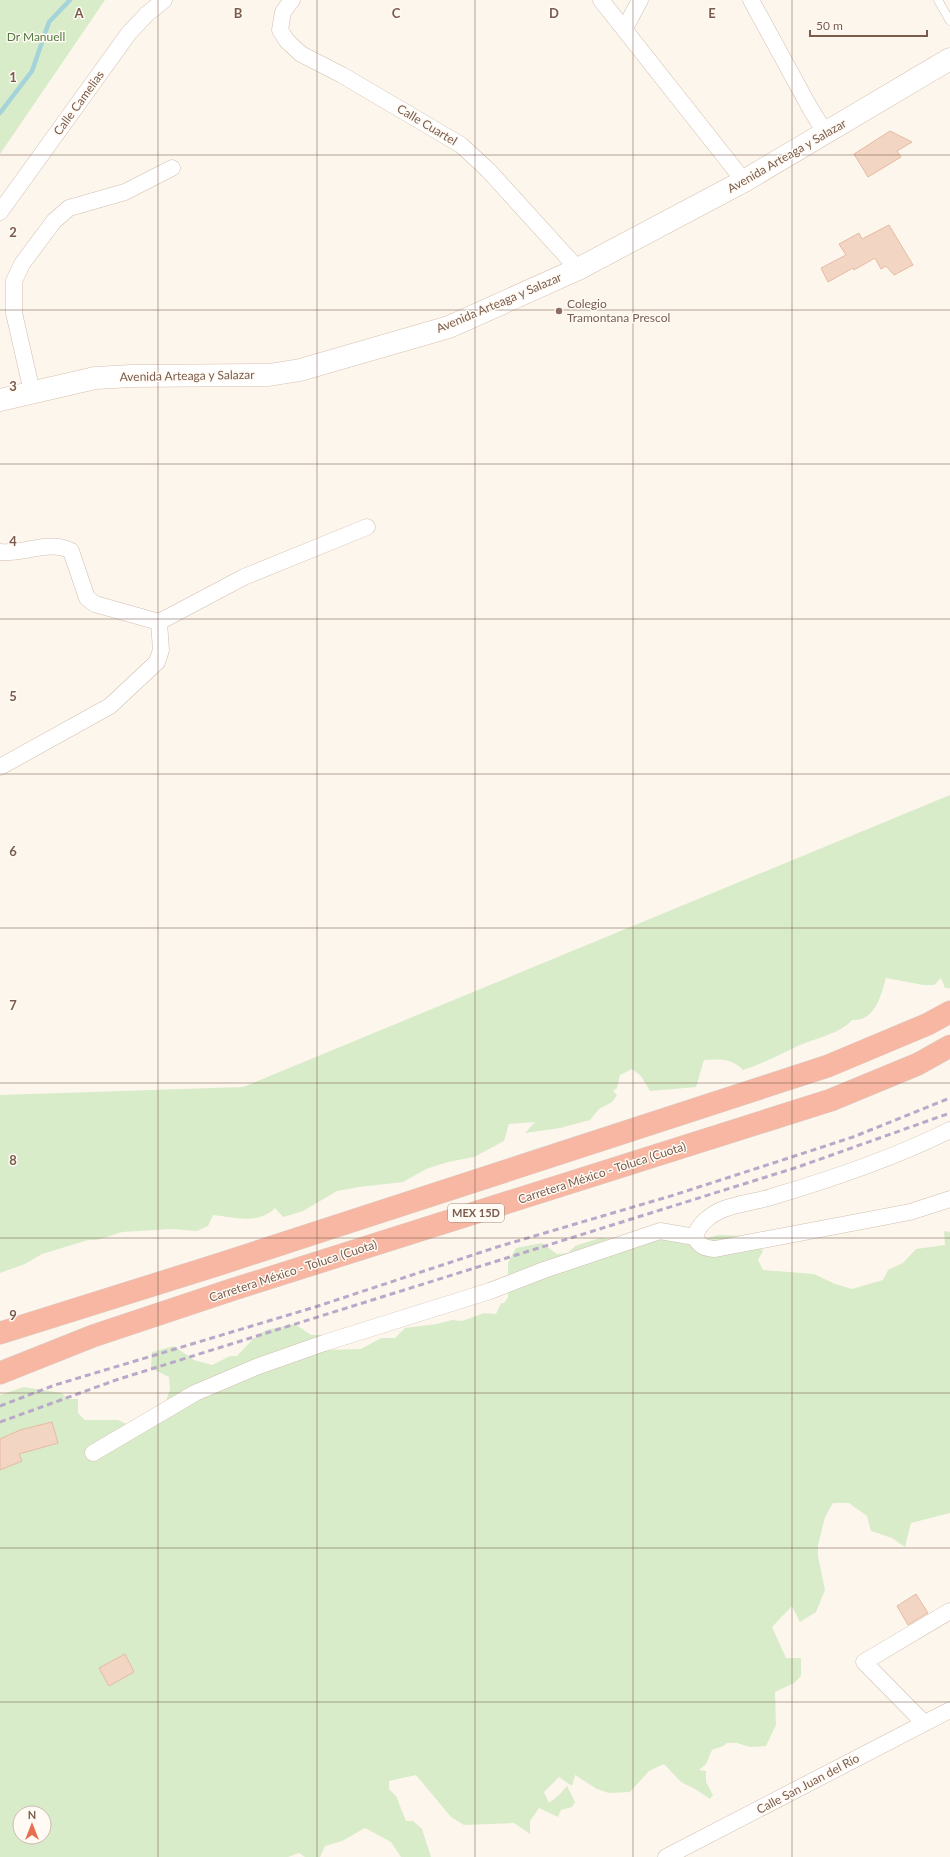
<svg xmlns="http://www.w3.org/2000/svg" width="950" height="1857" font-family="Lato,sans-serif">
<style>
.green{fill:#d8ecc9;fill-rule:evenodd}
.lines{fill:none;stroke-linecap:round;stroke-linejoin:round}
.stream{stroke:#a5d3da;stroke-width:4.5}
.building{fill:#f3d5c3;stroke:#e6bba3}
.lane-casing{stroke:#d1beb0;stroke-width:9}
.street-casing{stroke:#d1beb0;stroke-width:17}
.secondary-casing{stroke:#d6c0b0;stroke-width:23}
.highway-casing{stroke:#dad1cd;stroke-width:23}
.lane{stroke:#fff;stroke-width:8}
.street{stroke:#fff;stroke-width:16}
.secondary{stroke:#fff;stroke-width:22}
.highway{stroke:#f7b7a3;stroke-width:22}
.rail{stroke:#b9a8c9;stroke-width:3;stroke-dasharray:6 4;stroke-linecap:butt}
.grid{fill:none;stroke:#7a5c4d;stroke-width:1;stroke-opacity:0.55}
.education-dot{fill:#8d6e63;stroke:#fffaf3;stroke-width:1.5}
.labels{text-anchor:middle;stroke-width:3;stroke-linejoin:round;paint-order:stroke}
.shield{fill:#fffaf3;stroke:#a28b7f;stroke-width:1}
.shield-label{font-size:11px;font-weight:bold;fill:#7a5c4d}
.park-label{font-size:12px;fill:#537a41;stroke:#fffaf3}
.street-label{font-size:12px;fill:#7a5c4d;stroke:#fffaf3}
.education-label{font-size:12px;fill:#785e54;stroke:#fffaf3;text-anchor:start}
.grid-label{font-size:13px;text-anchor:middle;font-weight:bold;fill:#7a5c4d;stroke:#fffaf3;stroke-width:3;stroke-linejoin:round;paint-order:stroke}
</style>
<rect width="100%" height="100%" fill="#fdf6ec"/>
<path class="green" d="M0,0H105L0,154Z
M950,795V988H945L941,978L934,985H923L886,978C881,995 875,1022 852,1020C841,1034 811,1039 794,1048C777,1056 761,1064 743,1070C732,1058 719,1059 704,1060L696,1087L650,1091L641,1076L632,1069L620,1075L617,1088L613,1091L617,1095L612,1102L599,1109L590,1120L560,1128L525,1133L535,1122L509,1124L504,1141L474,1157L448,1162L426,1169L403,1182L359,1187L337,1191L303,1211L283,1217L275,1208C259,1225 234,1217 213,1215L208,1226L197,1231L171,1229L122,1232L97,1240H88L42,1254L25,1264L0,1273V1095L243,1087Z
M944,1231L950,1232V1513L911,1523L905,1547L892,1538L871,1531L867,1516L849,1503H833L825,1517L818,1545V1556L825,1590L816,1612L800,1622L792,1606L772,1627L786,1658H801V1676L794,1683L775,1692L776,1725L766,1746L750,1747L737,1743H727L723,1746L712,1750L706,1764L699,1770L706,1771V1782L713,1795L710,1799L695,1789L681,1782L664,1764L649,1771L630,1792L609,1793L597,1789L575,1775L572,1786L559,1777L544,1792L549,1803L559,1795L567,1786L575,1802L572,1807L561,1810L558,1817L539,1808L530,1821V1834L514,1823L464,1825L451,1817L416,1775L389,1781V1789L396,1796L406,1821H413L422,1829L431,1857H401L391,1842L365,1828L342,1841L325,1846L320,1857H305L299,1853L288,1857H0V1395L24,1387L62,1393L67,1399H78V1413L85,1420H118L139,1430L145,1413L165,1404L170,1390L169,1377L151,1368L152,1352L174,1346L194,1360L212,1365L230,1356H237L253,1339L266,1330L295,1324L311,1335H320L325,1350L361,1349L381,1338H395L405,1328L437,1324L452,1320L462,1321L484,1313L496,1314L501,1303H504L508,1298V1263L516,1248L542,1243L557,1254L568,1253L575,1246L600,1238L641,1243L666,1239L695,1242L718,1235L749,1236L763,1251L758,1260L763,1270L814,1274L835,1284L852,1289L883,1280L888,1270L903,1263L916,1249L945,1245ZM20,1813H44V1837H20Z"/>
<g class="lines">
<path class="stream" d="M0,113L32,71L49,22L70,0"/>
</g>
<path class="building" d="M890,131L912,142L897,151L901,157L868,177L854,154Z
M889,225L913,265L894,275L886,266L881,269L875,258L854,270L853,268L828,282L821,268L846,255L839,244L859,233L862,239Z
M52,1422L58,1443L19,1454L22,1461L0,1470V1439L20,1430Z
M916,1594L928,1613L908,1625L897,1606Z
M125,1654L134,1672L109,1686L99,1668Z"/>
<g class="lines">
<defs>
<path id="lane" d="M938,0L950,21"/>
<path id="street" d="M292,0L283,12L280,30L287,41L301,54L342,75L461,145L488,170L578,269
M601,0L744,181
M751,0L810,108L826,134
M624,30L640,0
M0,212L129,33L147,14L164,0
M32,392L14,313V281L22,264L54,221L69,208L125,192L172,168
M0,552C23,555 50,539 71,551L87,598L95,604L159,622L161,650L157,662L110,706L0,767
M159,622L244,577L367,527
M695,1237C698,1224 711,1214 724,1209C739,1203 756,1202 771,1197C832,1179 894,1158 950,1130
M93,1453L195,1393L256,1367L324,1343L490,1291L544,1270L660,1231L695,1237C700,1247 705,1248 715,1249L910,1212L950,1199
M924,1723L864,1662L950,1611
M666,1857L950,1710"/>
<path id="secondary" d="M0,400L95,378L131,376L269,375L300,370L449,327L578,269L744,181L950,59"/>
<path id="highway" d="M0,1333L220,1264L828,1066L928,1024L950,1012
M0,1373L93,1336L231,1290L831,1100L918,1064L950,1046"/>
</defs>
<use href="#lane" class="lane-casing"/>
<use href="#street" class="street-casing"/>
<use href="#secondary" class="secondary-casing"/>
<use href="#highway" class="highway-casing"/>
<use href="#lane" class="lane"/>
<use href="#street" class="street"/>
<use href="#secondary" class="secondary"/>
<use href="#highway" class="highway"/>
<path class="rail" d="M0,1406L55,1385L315,1307L497,1247L674,1195L764,1166L853,1137L950,1098
M0,1422L116,1380L798,1167L950,1113"/>
</g>
<path class="grid" d="M158,0V1857M317,0V1857M475,0V1857M633,0V1857M792,0V1857M0,155H950M0,310H950M0,464H950M0,619H950M0,774H950M0,928H950M0,1083H950M0,1238H950M0,1393H950M0,1548H950M0,1702H950"/>
<circle class="education-dot" cx="559" cy="311" r="4"/>
<g class="labels">
<rect class="shield" x="448" y="1204" width="56" height="18" rx="3"/>
<g class="shield-label">
<text x="476" y="1217">MEX 15D</text>
</g>
<g class="park-label">
<text x="36" y="41">Dr Manuell</text>
</g>
<g class="street-label">
<text transform="translate(79 103) rotate(-54)" y="4">Calle Camelias</text>
<text transform="translate(427 125) rotate(31)" y="4">Calle Cuartel</text>
<text transform="translate(787 156) rotate(-30)" y="4">Avenida Arteaga y Salazar</text>
<text transform="translate(499 303) rotate(-23)" y="4">Avenida Arteaga y Salazar</text>
<text transform="translate(187 376) rotate(-1)" y="4">Avenida Arteaga y Salazar</text>
<text transform="translate(602 1173) rotate(-18)" y="4">Carretera México - Toluca (Cuota)</text>
<text transform="translate(293 1271) rotate(-18)" y="4">Carretera México - Toluca (Cuota)</text>
<text transform="translate(808 1784) rotate(-28)" y="4">Calle San Juan del Río</text>
</g>
<g class="education-label">
<text x="567" y="308">Colegio<tspan x="567" dy="14">Tramontana Prescol</tspan></text>
</g>
</g>
<g class="grid-label">
<text x="79" y="18">A</text>
<text x="238" y="18">B</text>
<text x="396" y="18">C</text>
<text x="554" y="18">D</text>
<text x="712" y="18">E</text>
<text x="13" y="82">1</text>
<text x="13" y="237">2</text>
<text x="13" y="391">3</text>
<text x="13" y="546">4</text>
<text x="13" y="701">5</text>
<text x="13" y="856">6</text>
<text x="13" y="1010">7</text>
<text x="13" y="1165">8</text>
<text x="13" y="1320">9</text>
</g>
<g transform="translate(32 1825)"><circle r="19" fill="#fffaf3" stroke="#cabbb1"/>
<path d="M0-3L7 15L0 10L-7 15Z" fill="#e76f51"/>
<text y="-6" font-size="11" font-weight="bold" text-anchor="middle" fill="#7a5c4d">N</text>
</g>
<path d="M810 30v6h117v-6" fill="none" stroke="#7a5c4d" stroke-width="2"/>
<text x="816" y="30" font-size="12" fill="#7a5c4d" stroke="#fffaf3" stroke-width="3" paint-order="stroke">50 m</text>
</svg>
